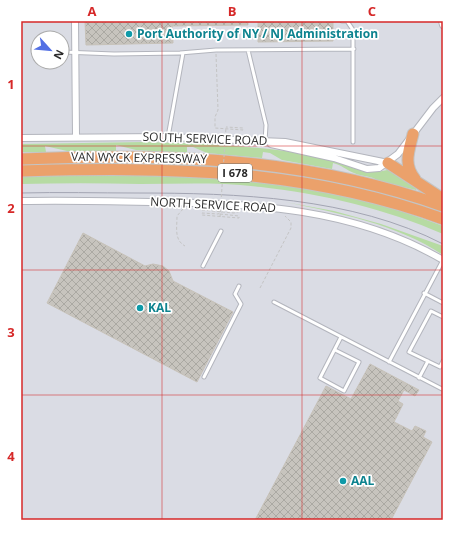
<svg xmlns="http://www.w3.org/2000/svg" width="464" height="541" font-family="'Open Sans',sans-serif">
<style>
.airport{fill:#dadce4;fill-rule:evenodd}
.grass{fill:#b6dba3}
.building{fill:url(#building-cross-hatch);stroke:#c7c2b9}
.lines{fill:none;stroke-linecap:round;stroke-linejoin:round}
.lane-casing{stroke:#b3b5bd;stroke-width:5}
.street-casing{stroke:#b3b5bd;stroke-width:8}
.highway-casing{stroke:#c4c4c4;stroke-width:13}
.path{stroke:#c4c4c4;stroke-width:1;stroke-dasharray:3 2;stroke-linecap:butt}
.lane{stroke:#fff;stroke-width:3}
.street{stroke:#fff;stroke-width:6}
.highway{stroke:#eba16b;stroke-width:11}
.tram{stroke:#a3a5b3;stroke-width:1}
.path-bridge{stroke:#c4c4c4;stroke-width:1;stroke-dasharray:3 2;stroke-linecap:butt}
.grid{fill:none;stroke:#d62828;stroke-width:1;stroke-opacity:0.55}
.culture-dot{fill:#0f9aa8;stroke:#fff;stroke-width:1.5}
.labels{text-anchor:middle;stroke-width:3.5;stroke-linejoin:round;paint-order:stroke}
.shield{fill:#fff;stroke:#6b6b6b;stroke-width:1}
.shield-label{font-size:11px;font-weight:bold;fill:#2b2b2b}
.culture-label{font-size:12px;font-weight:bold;fill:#0d838f;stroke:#fff;text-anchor:start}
.street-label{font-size:12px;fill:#2b2b2b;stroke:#fff}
.neatline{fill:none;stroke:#d62828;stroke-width:1.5}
.grid-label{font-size:13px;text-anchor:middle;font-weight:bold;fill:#d62828}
</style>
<defs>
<pattern id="building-cross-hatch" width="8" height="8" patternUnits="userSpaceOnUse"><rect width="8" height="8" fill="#c7c4be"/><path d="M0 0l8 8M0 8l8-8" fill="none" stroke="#aba9a3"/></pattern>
</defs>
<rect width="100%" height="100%" fill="#ebe6df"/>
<path class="airport" d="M21,21H443V520H21ZM38,38H62V62H38Z"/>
<path class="grass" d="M145,142C191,143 238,145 285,151C300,153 315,156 330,160C354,167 365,177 391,169L417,188L416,190L378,181C371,175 362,177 354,173C346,170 342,165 333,163L332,169L282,160L270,153L263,152L262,158L207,153L193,147H187V153L136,150L116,145V151H67L45,146L46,152H21V144Z
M119,175C158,176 197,175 235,178C306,184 377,201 443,226V234C386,209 323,194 261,187C221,182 180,184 140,184C100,183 61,183 21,184V176Z
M285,202L334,211L381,224L443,246V255C397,224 338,213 285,202Z"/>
<path class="building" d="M85,21H248V25L172,26L173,43L86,45Z
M258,21H333V41L258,42Z
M83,233L145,266L153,264L163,266L169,271L173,281L233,312L197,382L47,303Z
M370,364L419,390L415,396L404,390L398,401L403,404L394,422L412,431L415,426L426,431L423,437L432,442L391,520H255L326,386L351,399Z"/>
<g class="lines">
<defs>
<path id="lane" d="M342,21H347L353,30V142
M248,50L266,125L265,142
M63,52L114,54L180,53L216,50L354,49
M168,137L183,53
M203,266L221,231
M424,293L443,303
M274,302L442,389
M443,317L431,311L409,352L440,367L443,361
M335,350L359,362L344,391L320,378L341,337
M389,362L443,260
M204,377L241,304L235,294L239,286
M419,378L428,361"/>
<path id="street" d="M75,21L76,136
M442,21L443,25
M21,138L168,137L285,142L388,163
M271,144L334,158L367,169L379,168L398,154L433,108L443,98
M21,201C65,200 108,201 152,202C252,203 354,208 443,260"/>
<path id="highway" d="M413,134C409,151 403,164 415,179
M21,159C167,153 304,157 443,206
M388,163L443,199
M21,171C168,167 303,168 443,219"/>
</defs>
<use href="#lane" class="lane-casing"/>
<use href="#street" class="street-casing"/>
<use href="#highway" class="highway-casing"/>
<path class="path" d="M216,54L218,110L215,117V128L243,130V128L226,127
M183,209L177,216C177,228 174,240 185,246
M202,210L234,213L241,211
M220,214L239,216V218L202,215V213L218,214L222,212
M260,288L291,228V222L285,216"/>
<use href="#lane" class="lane"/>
<use href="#street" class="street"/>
<use href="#highway" class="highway"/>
<path class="tram" d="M21,193C59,192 98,193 136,193C236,193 353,197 443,244"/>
<path class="path-bridge" d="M220,217L226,127"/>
</g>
<path class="grid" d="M162,21V520M302,21V520M21,146H443M21,270H443M21,395H443"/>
<g class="culture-dot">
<circle cx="129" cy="34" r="4"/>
<circle cx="140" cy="308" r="4"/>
<circle cx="343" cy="481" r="4"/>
</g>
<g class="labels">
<rect class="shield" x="218" y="164" width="34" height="18" rx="3"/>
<g class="shield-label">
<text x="235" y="177">I 678</text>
</g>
<g class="culture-label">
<text x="137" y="38">Port Authority of NY / NJ Administration</text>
<text x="148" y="312">KAL</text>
<text x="351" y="485">AAL</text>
</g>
<g class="street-label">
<text transform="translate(205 139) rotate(2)" y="4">SOUTH SERVICE ROAD</text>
<text transform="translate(139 158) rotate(1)" y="4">VAN WYCK EXPRESSWAY</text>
<text transform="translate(213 205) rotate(3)" y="4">NORTH SERVICE ROAD</text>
</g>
</g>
<rect width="464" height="541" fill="none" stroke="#ffffff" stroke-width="44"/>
<g transform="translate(50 50) rotate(117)"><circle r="19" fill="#ffffff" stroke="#aaaaaa"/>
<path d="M0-3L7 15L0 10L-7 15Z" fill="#5370e4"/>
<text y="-6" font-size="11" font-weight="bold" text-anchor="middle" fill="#2b2b2b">N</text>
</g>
<rect x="22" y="22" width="420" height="497" class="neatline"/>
<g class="grid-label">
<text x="92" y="16">A</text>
<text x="232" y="16">B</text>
<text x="372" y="16">C</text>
<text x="11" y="89">1</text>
<text x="11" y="213">2</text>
<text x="11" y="337">3</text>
<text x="11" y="461">4</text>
</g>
</svg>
